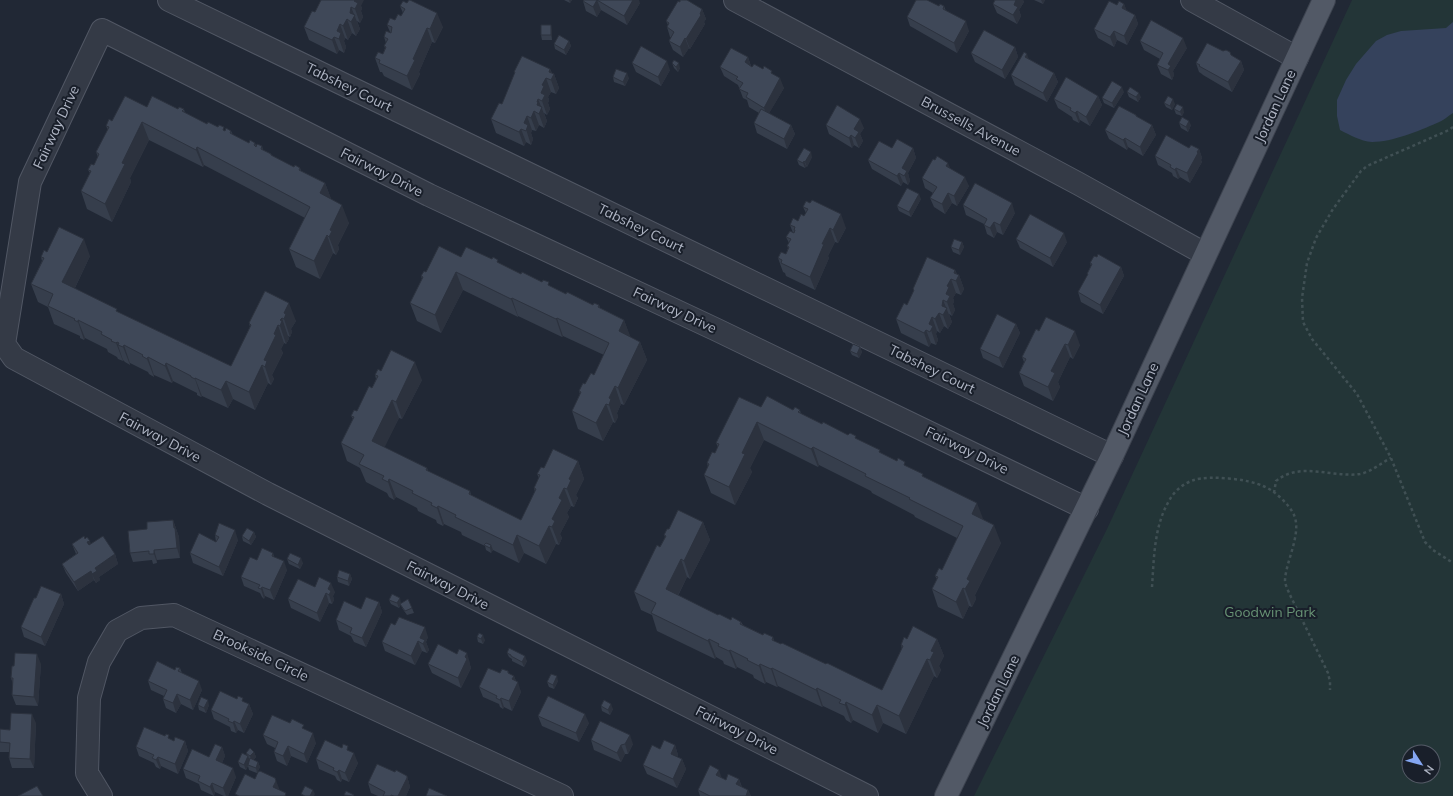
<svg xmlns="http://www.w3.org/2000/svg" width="1453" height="796" font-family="Mulish,sans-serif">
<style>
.green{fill:#233537;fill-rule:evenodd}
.water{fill:#35425c}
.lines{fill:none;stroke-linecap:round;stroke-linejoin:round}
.minor-casing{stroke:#515764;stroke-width:24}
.major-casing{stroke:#3d434f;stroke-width:24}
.path{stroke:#405054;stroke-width:2.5;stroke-dasharray:3 3;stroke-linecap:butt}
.minor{stroke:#343a46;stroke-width:22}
.major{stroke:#525966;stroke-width:22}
.wall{fill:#363e4c}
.shaded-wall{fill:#2c323e}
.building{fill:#3f4858;stroke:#2c323e}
.labels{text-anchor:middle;stroke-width:4;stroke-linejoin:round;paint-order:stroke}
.street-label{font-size:14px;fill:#aeb4c3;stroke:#191f2a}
.park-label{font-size:14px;fill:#679274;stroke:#191f2a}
</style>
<rect width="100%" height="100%" fill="#212835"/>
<path class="green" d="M1352,0H1453V796H974L1107,529ZM1409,752H1433V776H1409Z"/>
<path class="water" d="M1453,22V113C1448,116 1443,121 1437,123C1419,131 1392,142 1372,142C1360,141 1350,135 1340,130L1337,116V100L1346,80L1356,64L1376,41L1387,35L1401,31L1446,28Z"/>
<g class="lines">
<defs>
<path id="minor" d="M169,0L1112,456
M735,0L1079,184L1205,254
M1192,0L1297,58
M101,796L87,773L89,698L99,662L117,631L141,618L174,615L562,796
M867,796L268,494L14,358L4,344L30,182L102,30L429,195L717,330L1087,509"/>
<path id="major" d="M946,796L1112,456L1324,0"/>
</defs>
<use href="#minor" class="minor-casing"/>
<use href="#major" class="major-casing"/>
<path class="path" d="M1453,127L1449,130L1367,166L1361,171L1333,209L1316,238L1307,263L1302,298L1303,322L1312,339L1357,394L1391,458L1425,542L1433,550L1453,563
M1274,493L1276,481C1300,461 1332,478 1360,474C1371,472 1381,463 1391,458
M1152,587C1154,558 1154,526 1169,501C1174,491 1184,483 1194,480C1211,475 1248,479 1263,486C1274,490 1289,504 1294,515C1302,533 1286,561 1285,580C1285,585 1288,590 1290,595L1328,673L1330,682V690"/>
<use href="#minor" class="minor"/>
<use href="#major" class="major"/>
</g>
<path class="wall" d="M564,0H572L570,3Z
M584,0L640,3L627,25L601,10L597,17L586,11L583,1Z
M995,0H1023L1024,2L1019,10L1021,16L1017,24L997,13L993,4Z
M1034,0H1045L1043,4Z
M1124,4L1126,10L1135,15L1138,24L1127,45L1117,40L1114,47L1098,38L1094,29L1117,5Z
M361,6L362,8L361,11L363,17L360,23L357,21L360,29L356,36L352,33L348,40L345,38L344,41L346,47L344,53L339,50L337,54L309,40L304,27L315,12Z
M400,6L443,27L435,43L432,42L419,72L420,74L412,90L384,76L382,72H380L375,58L383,54L385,48L384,46L386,43L384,37L390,32L387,25L395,20L401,16L403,13Z
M939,6H944L946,11L969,31L957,53L910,26L907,17Z
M702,9L706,19L704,22L705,24L690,49L689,48L683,57L673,50L669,41L671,37H670L667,27L668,25L666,21Z
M552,30V40H542L541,35Z
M569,41L571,46L566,55L555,49L554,44Z
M1140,41L1187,48L1173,71L1174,75L1172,80L1161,74L1157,65L1160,59L1144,50Z
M1015,47L1018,57L1005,79L975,62L971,53Z
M1231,55L1241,61L1244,70L1232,92L1203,75L1202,74L1199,72L1196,63Z
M748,57L751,66L774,75L784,88L769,113L791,125L795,134L787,149L757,133L754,123L759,113L749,107L747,100L743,98L738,85L724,76L720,67Z
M1029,59L1054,73L1058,82L1047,102L1015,85L1011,75Z
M632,63L670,70L661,86L636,72Z
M672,63L680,68L678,72L674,68Z
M550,69L552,73L554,74L559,88L556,94L551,92L548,97L549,100L548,103L550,109L547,115L544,113L547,121L544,128L539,125L536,131L532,130L531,133L533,139L531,145L526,142L524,146L496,133L491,119L502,104L515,74L514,72Z
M613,77L629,78L625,86L614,82Z
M1124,92L1114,108L1104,103L1102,98Z
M1127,92L1141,97L1138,102L1129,97Z
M1098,96L1102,105L1090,126L1080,120L1079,123L1073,120L1072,117L1058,108L1054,99Z
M1164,103L1175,104L1172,110L1166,107Z
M147,107L178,109H184L185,113L207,124L225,131H231L233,135L249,143H255L256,146H262L263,150L271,154L272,156L294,167L300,168L301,171L325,183L331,199L349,223L338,245L339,249L336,255L333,253L320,279L296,267L289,249L305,218L204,165L203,167L149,140L130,178L131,182L112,222L87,209L81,191L90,173L88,170L94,165L98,157L96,152L108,130L106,126L112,121Z
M1174,109L1184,112L1182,116L1176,114Z
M1136,115L1137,117L1152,125L1156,135L1143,156L1128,147L1127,150L1109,139L1105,130Z
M1179,123L1191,125L1188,132L1181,128Z
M826,125L864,128L860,134L863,141L859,148L854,145L852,148L829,134Z
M892,148H913L916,158L908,173L910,181L908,185L903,182L901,186L872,169L868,160Z
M1189,148L1199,149L1202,158L1201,160L1202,162L1190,183L1180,177L1178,179L1173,176L1172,173L1158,165L1155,156Z
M812,157L807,167L806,166L805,168L799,165L797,160Z
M950,168L969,186L957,206L952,203L945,214L934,207L930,198L933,193L925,188L922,178Z
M921,199L911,217L899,211L897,206Z
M963,205L1015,213L1003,235L997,232L994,238L987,234L984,224L966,215Z
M803,207L846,228L838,243L835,242L828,256L829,258L815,290L786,276L785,273L783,272L778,258L786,254L788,248L787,246L789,243L786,237L793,233L790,225L798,221L804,216L806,213Z
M1016,239L1067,242L1053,267L1020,248Z
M962,242L964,247L960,255L953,252L951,247Z
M47,252L90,256L75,288L118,312L231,366L250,327L249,323L265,291L296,321L291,329L292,332L290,337L288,336L289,339L286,344L284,343L281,349L283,353L272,375L274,379L271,385L268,383L255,410L233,399L228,408L202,396L201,397L197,395V393L173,381L172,383L154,375V377L149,374L148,372L130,363V365L125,362L123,360V361L118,359L117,357L108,352L107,349L85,338L84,340L80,338V336L54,324L48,307L38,302L31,284L42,261L41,257Z
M461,257L499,263L521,274L550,286L566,294L593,305H599L600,308L624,320L630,337L640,342L647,360L624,405L621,404L617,413L618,417L615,423L613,422L603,441L578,429L572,411L580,394L579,391L594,375L604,355L563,336L562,337L518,316V317L463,290L441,333L417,321L410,303L422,279L421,276L426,272Z
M1090,263L1121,267L1124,276L1103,314L1081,302L1078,292L1088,275L1087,274L1091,266Z
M955,270L957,274L959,275L964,289L961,295L956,293L953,298L954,301L953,304L955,310L952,316L949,314L952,322L948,329L944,326L940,333L937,331L936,334L938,340L936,345L931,343L929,347L901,333L896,319L907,305L914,291L913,289Z
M1016,324L1020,333L1003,368L983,358L980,349Z
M1036,329L1080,345L1073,359L1070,357L1058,382L1060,387L1053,401L1024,386L1019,373L1024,362L1022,357Z
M860,347L862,352L859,358L852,355L850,351Z
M381,371L422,380L402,419L399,418L384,447L427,468L428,471L470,491L471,495L521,520L535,492L534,488L539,478L537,474L544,468L578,461L584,479L576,495L578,498L574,507L571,506L567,513L569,517L560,534L562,538L559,545L556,544L546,564L524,553L519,563L493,550L491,553L486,550L485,546L462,535L461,532L444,524L443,526L437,523L436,520L418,511L417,508L396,497L394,500L389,497L387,493L366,482L360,468L347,461L341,443L353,419L351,416L357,411L372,388L376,379L375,375Z
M761,407L800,410L801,414L822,424L857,439L881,453L906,466L924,477L983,519L1001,543L975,595L976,599L972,607L969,606L963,619L938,607L932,589L937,579L935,576L942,570L957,538L915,517L914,515L872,493L871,491L819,465L818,467L764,440L750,468L752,472L735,505L711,493L704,475L708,467L707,463L715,453L718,447L716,443Z
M173,520L179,537L180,558L157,560V563L153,564L152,560L133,562L130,553L147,529Z
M703,522L710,540L690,579L687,577L678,596L718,615L731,620L741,622L743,625L763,635L773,637L774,641L882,690L902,649L901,645L907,639H937L944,656L939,666L941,670L937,678L934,676L906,734L883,723L878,733L853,720L851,723L846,720L844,716L823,706L822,707L778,686L777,687L766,682L765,684L754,678L753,675L737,667L736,669L724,664L723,661L716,657L715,659L657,631L652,615L641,610L634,592L660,547L665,537L664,535L669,529Z
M254,532L256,537L251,545L243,541L242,536Z
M215,535L238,540L223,576L193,563L190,553L216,542Z
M72,544H91L115,554L118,564L99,577L100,580L96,583L94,580L78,591L66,573L62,564L76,554Z
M273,553L274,557L287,570L274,600L265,596L264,599L262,597L260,593L244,586L241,577L257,560Z
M287,559L303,563L300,569L289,564Z
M350,574L352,579L349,586L338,582L337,577Z
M315,587L335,592L333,596L334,600L332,604L329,603L320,622L291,608L288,599Z
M61,594L64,604L45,646L24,637L21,627L36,598Z
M389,600L401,603L412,608L414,613L407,615L402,608L401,604L399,608L391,604Z
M379,602L382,612L366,647L354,642L351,636L339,630L336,620L361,609Z
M428,637L426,642L429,650L427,653L422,651L415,665L385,651L382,642Z
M477,637L485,640L483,644L478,642Z
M507,653L527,661L524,667L512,661V659L509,657Z
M470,663V665L471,668L461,688L432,673L428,664Z
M41,664L38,706L16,705L12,695L13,684L11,678L14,666Z
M180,668L182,673L202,690L193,710L181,704L176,713L166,708L163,699L164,696L151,690L148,681L175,670Z
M508,671L509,674L514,676L516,681L521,692L512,711L504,707L503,709L500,707L499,704L483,697L479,687L500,673Z
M558,681L554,689L549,687L547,682Z
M237,699L249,704L253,714L244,733L238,730L236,733L231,731L230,727L214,719L211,710Z
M198,705H209L206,713L199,710Z
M601,706L613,709L610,715L602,711Z
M538,716L589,723L579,742L542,726Z
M36,723L34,768H12L9,758V752H0V729L10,730Z
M290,723L305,730L316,743L307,763L291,756L287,766L277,761L274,752L275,748L267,744L263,735Z
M170,739L174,741H185L188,751L178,774L161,766L160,769L156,767L154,763L139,756L136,747Z
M591,740L633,744L628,754H625L621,762L594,750Z
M675,745L678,755L677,757L682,759L686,769L677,788L647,774L643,765L660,749Z
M222,747L225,756L222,763L236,777L228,796H224L215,792L214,796L201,790L199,784L186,778L183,769L209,757Z
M350,751L358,763L349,782L342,779L341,782L337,780L335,776L319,769L316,759Z
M254,752L256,757L253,760L258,762L260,767L257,773L249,770L248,766L246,770L240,767L238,762L247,756L246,753Z
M395,772L407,776L410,787L406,796H378L371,793L368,783Z
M722,778L726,780L739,779L742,787L748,790L751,796H700L698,790Z"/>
<path class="shaded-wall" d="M355,0H364L361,6L362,8L361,11L363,17L360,23L355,9L354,1Z
M569,0H572L570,3Z
M597,0L601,10L597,17L593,7Z
M633,0H639L640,3L627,25L624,16Z
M1016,0H1023L1024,2L1019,10L1021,16L1017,24L1013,15L1014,5Z
M1041,0H1045L1043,4Z
M1124,4L1128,13L1122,8Z
M351,7L360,29L356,36L351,22L350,13Z
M702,9L706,19L704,22L705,24L690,49L686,39Z
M437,13L443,27L435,43L430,29Z
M1135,15L1138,24L1127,45L1124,36Z
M347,19L352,33L348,40L343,26Z
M966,21L969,31L957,53L954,43Z
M340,24L345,38L344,41L346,47L344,53L339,39L337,31Z
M551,25L552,30V40L551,35Z
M427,28L432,42L419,72L420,74L412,90L407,76L413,59Z
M1114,31L1117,40L1114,47L1110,37Z
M334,37L339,50L337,54L332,40Z
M685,38L689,48L683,57L680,47Z
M1183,38L1187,48L1173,71L1174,75L1172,80L1168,70V64Z
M569,41L571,46L566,55L564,50Z
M1015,47L1018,57L1005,79L1002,70Z
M1027,54L1030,63L1025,57Z
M748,57L751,67L745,62Z
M667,61L670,70L661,86L658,77Z
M1241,61L1244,70L1232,92L1228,82Z
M679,63L680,68L678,72L676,67Z
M550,69L553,76L554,74L559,88L556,94L551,80L549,72Z
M627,73L629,78L625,86L623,82Z
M1054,73L1058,82L1047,102L1043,93Z
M546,78L551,92L548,97L549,100L548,103L550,109L547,115L542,101L541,93L542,85Z
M780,78L784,88L767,117L764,108Z
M1122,87L1124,92L1114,108L1112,103Z
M1139,93L1141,97L1138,102L1136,97Z
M1098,96L1102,105L1090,126L1086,117Z
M538,99L547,121L544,128L539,114L537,105V102Z
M1173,99L1175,104L1172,110L1170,106Z
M1183,107L1184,112L1182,116L1180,112Z
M534,111L539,125L536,131L531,118Z
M1077,111L1080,120L1079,123L1075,113Z
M527,116L532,130L531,133L533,139L531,145L524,123Z
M860,119L864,128L860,134L863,141L859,148L855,138L854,129Z
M1189,121L1191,125L1188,132L1186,127Z
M142,122L149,140L130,178L131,182L112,222L105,204L122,163Z
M791,125L795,134L787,149L784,139Z
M1152,125L1156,135L1143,156L1140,147Z
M521,129L526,142L524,146L519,132Z
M851,135L854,145L852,148L849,138Z
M1125,138L1128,147L1127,150L1123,140Z
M197,147L204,165L203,167L196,150Z
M913,148L916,158L908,173L910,181L908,185L902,168Z
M1199,149L1202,158L1201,160L1202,162L1190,183L1187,173Z
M811,152L812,157L807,167L805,162Z
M804,161L806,166L805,168L803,163Z
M948,163L952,172L946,166Z
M1176,168L1180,177L1178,179L1175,170Z
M899,173L903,182L901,186L897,176Z
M965,177L969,186L957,206L954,196Z
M325,183L332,201L320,193Z
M948,193L952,203L945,214L942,204Z
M919,194L921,199L911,217L909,212Z
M1012,203L1015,213L1003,235L1000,225Z
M342,205L349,223L338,245L339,249L336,255L329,237L330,230Z
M841,214L846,228L838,243L833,230Z
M994,222L997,232L994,238L990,228Z
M830,228L835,242L828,256L829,258L815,290L810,277L822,244Z
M1064,233L1067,242L1053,267L1050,258Z
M327,235L333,253L320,279L314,261Z
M84,239L90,256L69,300L62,282Z
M962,242L964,247L960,255L959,250Z
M1121,267L1124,276L1103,314L1100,305Z
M955,270L958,277L959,275L964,289L961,295L956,281L954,273Z
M456,272L463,290L441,333L435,315Z
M951,279L956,293L953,298L954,301L953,304L955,310L952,316L947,302L946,294L947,286Z
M512,298L518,316V317L511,299Z
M943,300L952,322L948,329L943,315L942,306Z
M289,303L296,321L291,329L292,332L290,337L284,319V313Z
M939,313L944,326L940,333L935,319Z
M932,317L937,331L936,334L938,340L936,345L929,324Z
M282,318L289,339L286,344L280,326V320Z
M557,318L563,336L562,337L556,319Z
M78,320L85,338L84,340L78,322Z
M624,320L631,338L619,331Z
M1016,324L1020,333L1003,368L999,358Z
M278,325L284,343L281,349L283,353L272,375L274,379L271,385L265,367L264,360L274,334Z
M926,330L931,343L929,347L924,333Z
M1075,331L1080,345L1073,359L1068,345Z
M117,342L123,360V361L116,343Z
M640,342L647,360L624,405L618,388Z
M1065,344L1070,357L1058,382L1060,387L1053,401L1048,387L1051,371Z
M124,345L130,363V365L123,347Z
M860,347L862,352L859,358L857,354Z
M148,357L154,375V377L147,359Z
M415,362L422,380L402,419L396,402Z
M166,363L173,381L172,383L165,366Z
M262,365L268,383L255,410L249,392Z
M195,378L202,396L201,397L195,379Z
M226,381L233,399L228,408L221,390Z
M615,386L621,404L617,413L618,417L615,423L609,405V398Z
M392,400L399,418L379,459L372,441Z
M606,404L613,422L603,441L596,423Z
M757,422L764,440L750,468L752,472L735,505L729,487L742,453Z
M813,447L819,465L818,467L811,449Z
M578,461L584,479L576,495L578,498L574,507L567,489L569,479Z
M389,479L396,497L394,500L388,482Z
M564,488L571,506L567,513L569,517L560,534L562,538L559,545L552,527V519L559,498Z
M977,503L984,521L972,514Z
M438,506L444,524L443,526L437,508Z
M173,520L179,537L180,558L177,548Z
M703,522L710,540L690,579L684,561Z
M994,525L1001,543L975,595L976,599L972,607L965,589L967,579Z
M549,526L556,544L546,564L539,546Z
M235,530L238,540L223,576L219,567Z
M254,532L256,537L251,545L249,541Z
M517,535L524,553L519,563L513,545Z
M90,541L93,550L87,542Z
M491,545L493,550L491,553L490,548Z
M154,550L157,560V563L154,554Z
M115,554L118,564L99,577L100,580L96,583L92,574L95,568Z
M301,558L303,563L300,569L298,565Z
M681,559L687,577L672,607L666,589Z
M284,561L287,570L274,600L270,590Z
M91,571L94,580L78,591L74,582Z
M350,574L352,579L349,586L348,581Z
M331,583L335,592L333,596L334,600L332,604L329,595L328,589Z
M262,587L265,596L264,599L261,589Z
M963,588L969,606L963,619L956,602Z
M326,593L329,603L320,622L317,613Z
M61,594L64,604L45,646L41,637Z
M400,598L401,603L399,608L397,603Z
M379,602L382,612L366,647L362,638Z
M425,627L428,637L426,642L429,650L427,653L420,638Z
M483,635L485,640L483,644L481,639Z
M709,639L716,657L715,659L708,641Z
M937,639L944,656L939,666L941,670L937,678L930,660L931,651Z
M418,641L422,651L415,665L411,656Z
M730,650L737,667L736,669L729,651Z
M467,653L470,663V665L471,668L461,688L458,678Z
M37,654L41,664L38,706L34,697Z
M525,656L527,661L524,667L522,662Z
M927,659L934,676L906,734L899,716Z
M760,664L766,682L765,684L759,666Z
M772,668L778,686L777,687L771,669Z
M514,676L517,684L518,682L521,692L512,711L509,701L512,679Z
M557,676L558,681L554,689L553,685Z
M199,681L202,690L193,710L190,700Z
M817,688L823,706L822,707L816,690Z
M177,694L181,704L176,713L173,703Z
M501,698L504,707L503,709L500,700Z
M208,700L209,705L206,713L204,708Z
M846,702L853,720L851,723L845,705Z
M249,704L253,714L244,733L240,724Z
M611,704L613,709L610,715L608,710Z
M877,705L883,723L878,733L872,715Z
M32,714L36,723L34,768L30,759Z
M585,714L589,723L579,742L576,733Z
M234,721L238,730L236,733L233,723Z
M313,733L316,743L307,763L304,754Z
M630,735L633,744L628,754L625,744Z
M185,741L188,751L178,774L175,764Z
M621,745L625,754L621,762L617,753Z
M675,745L678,755L674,764L671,754Z
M288,746L291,756L287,766L283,756Z
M222,747L225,756L219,769L216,760Z
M254,752L256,757L252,761L250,756Z
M354,753L358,763L349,782L345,773Z
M248,756L250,761L246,770L244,765Z
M158,757L161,766L160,769L156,760Z
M682,759L686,769L677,788L673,779Z
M258,762L260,767L257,773L256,768Z
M233,768L236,777L228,796H226L223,788Z
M339,770L342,779L341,782L337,772Z
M719,770L722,779L716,775Z
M407,776L410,787L406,796H398Z
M275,778L279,788V790L273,787Z
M739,779L742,789L736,784Z
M212,783L215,792L214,796L210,787Z
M313,790L315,794L314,796H310Z
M748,790L751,796H746Z"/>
<path class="building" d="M321,0H355L354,1L358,3L355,9L351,7L350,13L355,15L351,22L347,19L343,26L340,24L337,31L341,33L339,39L334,37L332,40L304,27L312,11L315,12Z
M409,0H410L437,13L430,29L427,28L413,59L415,60L407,76L379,63L380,60L375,58L378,52L383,54L386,47L384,46L388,39L384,37L386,31L391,33L392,27L387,25L390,18L395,20L398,14L401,16L405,9L400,6L403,1L407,3Z
M584,0H633L624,16L597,0L593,7L583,1Z
M680,0H687L702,9L700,14L701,15L686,39L685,38L680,47L669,41L674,32L667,27L669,23L666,21L678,1L680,2Z
M916,0H927L939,6L940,4L944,6L943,9L966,21L954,43L907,17Z
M995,0H1016L1014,5L1018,7L1013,15L993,4Z
M1109,1L1117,5L1119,1L1124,4L1122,8L1135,15L1124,36L1114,31L1110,37L1094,29Z
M1151,20L1183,38L1168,64L1171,66L1168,70L1157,65L1163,53L1140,41Z
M541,25H551V35H541Z
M984,30L1015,47L1002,70L971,53Z
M559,35L569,41L564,50L554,44Z
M1207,43L1223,51L1226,50L1230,52L1231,55L1241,61L1228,82L1199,66L1200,65L1196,63Z
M641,46L667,61L658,77L632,63Z
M731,48L748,57L745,62L752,67L754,64L763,69L764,66L772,71L771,73L780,78L764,108L746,97L748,93L739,89L743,83L736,79L738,77L720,67Z
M1024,52L1027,54L1025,57L1054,73L1043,93L1011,75Z
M522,56L550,69L549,72L554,74L551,80L546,78L542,85L544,86L541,93L545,95L542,101L538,99L537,102H538L537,105L542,107L539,114L534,111L531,118L527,116L524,123L528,125L526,131L521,129L519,132L491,119L499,103L502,104L515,72H514Z
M674,60L679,63L676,67L672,63Z
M616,69L627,73L623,82L613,77Z
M1066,77L1098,96L1086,117L1077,111L1075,113L1070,110L1071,108L1054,99Z
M1112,81L1122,87L1112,103L1102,98Z
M1130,87L1139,93L1136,97L1127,92Z
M125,96L147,107L152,96L178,109L179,107L184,109L182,111L207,124L208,122L218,127L219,125L224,127L223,130L225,131L226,128L231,131L230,133L249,143L250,140L255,143L254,145L256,147L257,144L262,146L261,149L271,154V155L294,167L295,165L300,168L299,170L325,183L320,193L342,205L330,230L332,231L329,237L327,235L314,261L289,249L310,207L197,147L196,150L142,122L122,163L125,164L105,204L81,191L91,171L88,170L91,164L94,165L99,154L96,152L109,127L106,126L109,119L112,121Z
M1168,96L1173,99L1170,106L1164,103Z
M1177,104L1183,107L1180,112L1174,109Z
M837,105L860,119L854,129L859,132L855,138L851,135L849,138L826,125Z
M1119,106L1136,115V116L1152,125L1140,147L1125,138L1123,140L1105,130Z
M761,109L791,125L784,139L754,123Z
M1182,117L1189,121L1186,127L1179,123Z
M1166,135L1189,148L1191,145L1199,149L1197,152L1198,153L1187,173L1176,168L1175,170L1170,167L1171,165L1155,156Z
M897,139L913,148L902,168L907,171L904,176L899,173L897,176L868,160L879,141L892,148Z
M804,148L811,152L805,162L804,161L803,163L797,160Z
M937,156L948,163L946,166L965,177L954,196L948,193L942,204L930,198L937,187L922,178L933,159L935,160Z
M975,183L1012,203L1000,225L994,222L990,228L984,225L987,219L963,205Z
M907,188L919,194L909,212L897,206Z
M812,200L841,214L833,230L830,228L822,244H824L810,277L781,263L782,260L778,258L781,252L786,254L789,247L787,246L791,239L786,237L790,231L794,233L795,230H794L795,227L790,225L793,218L798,221L801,214L804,216L808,209L803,207L806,201L810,203Z
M1030,214L1064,233L1050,258L1016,239Z
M59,227L84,239L62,282L117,309L116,311L231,366L251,325L249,323L265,291L289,303L284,313L286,314L284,319L282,318L280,320L282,321L280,326L278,325L274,334L276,335L264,360L267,361L265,367L262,365L249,392L226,381L221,390L195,378V379L191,377V376L166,363L165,366L148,357L147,359L142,356L143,355L124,345L123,347L118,345L119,343L117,342L116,343L111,341L112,340L101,334L102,332L78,320V322L74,320L75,319L48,306L53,294L31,284L44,258L41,257L44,250L47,252Z
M954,239L962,242L959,250L951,247Z
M439,246L461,257L466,247L492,259L493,257L498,260L497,262L521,274L522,272L542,282L543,280L549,282L548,285L566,294L567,292L593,305L594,303L599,305L598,307L624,320L619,331L640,342L618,388L615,386L609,398L611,399L609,405L606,404L596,423L572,411L581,392L579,391L583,383L585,384L591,373L594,375L609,343L557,318L556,319L512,298L511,299L456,272L435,315L410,303L423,277L421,276L424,271L426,272Z
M1098,254L1121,267L1100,305L1078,292L1088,274H1087L1092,264L1090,263L1094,256L1097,257Z
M927,257L955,270L954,273L959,275L956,281L951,279L947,286L949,287L946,294L950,296L947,302L943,300L942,306L947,308L943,315L939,313L935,319L932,317L929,324L933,326L930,332L926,330L924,333L896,319L904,303L907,305L914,290L913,289Z
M997,314L1016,324L999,358L980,349Z
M1046,317L1075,331L1068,345L1065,344L1051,371L1055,373L1048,387L1019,373L1026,359L1022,357L1036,329L1039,331Z
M853,344L860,347L857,354L850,351Z
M391,350L415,362L396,402L392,400L372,441L427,468L426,470L470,491L469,494L521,520L536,489L534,488L540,475L537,474L541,467L544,468L553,449L578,461L569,479L571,480L567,489L564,488L559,498L562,500L552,519L555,521L552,527L549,526L539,546L517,535L513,545L455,517L456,515L438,506L437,508L431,505L432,503L412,493L413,491L389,479L388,482L382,479L384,476L359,464L364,455L341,443L354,417L351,416L354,410L357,411L369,386L372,388L378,376L375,375L378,369L381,371Z
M767,396L793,410L795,407L800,410L798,412L822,424L823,422L848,435L850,433L856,436L855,438L880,450L879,452L897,461L898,458L905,462L904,465L923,474L922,476L977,503L972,514L994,525L967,579L970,581L965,589L963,588L956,602L932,589L938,577L935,576L939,568L942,570L963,526L909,499L910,498L865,476L866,474L813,447L811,449L757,422L742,453L745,454L729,487L704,475L709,464L707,463L712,452L715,453L719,444L716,443L739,397L761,407Z
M678,510L703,522L684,561L681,559L666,589L718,615L719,614L731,620L732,617L741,622L740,624L763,635L764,633L773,637L772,640L781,644L782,643L826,664L827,663L882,690L903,646L901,645L904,637L907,639L913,626L937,639L931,651L934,652L930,660L927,659L899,716L877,705L872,715L846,702L845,705L839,703L841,700L817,688L816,690L772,668L771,669L760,664L759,666L747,660L748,659L730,650L729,651L718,646L719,644L709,639L708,641L651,613L656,603L634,592L657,545L660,547L666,536L664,535L667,529H669Z
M173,520L174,528H175L177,548L154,550V554H149V551L130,553L128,531L147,529V522Z
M219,523L235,530L219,567L190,553L199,533L216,542L219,537L215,535Z
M247,528L254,532L249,541L242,536Z
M84,536L85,539L87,537L90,541L87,542L89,545L103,536L115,554L95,568L97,571L92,574L91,571L74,582L62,564L78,553L72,544Z
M486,543L491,545L490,548L484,545Z
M262,548L273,553L272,556L284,561L270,590L262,587L261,589L258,588L260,585L241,577L250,557L257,560Z
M290,553L301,558L298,565L287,559Z
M339,570L350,574L348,581L337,577Z
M319,577L331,583L328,589L331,591L329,595L326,593L317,613L288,599L298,579L315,587Z
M41,586L61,594L41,637L21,627L34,598H36Z
M392,594L400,598L397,603L389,600Z
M366,597L379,602L362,638L350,633L352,628L336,620L344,601L361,609Z
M408,599L412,608L405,611L400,604Z
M399,617L425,627L420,638L425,640L423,644L418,641L411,656L382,642L391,623L395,625Z
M479,633L483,635L481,639L477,637Z
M438,644L457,654L459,649L467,653L465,657L467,659L458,678L428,664Z
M509,648L525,656L522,662L511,656V655L507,653Z
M15,653L37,654L34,697L12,695L13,678H11L12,666H14Z
M157,661L175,670L176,667L180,668L178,671L199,681L190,700L177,694L173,703L163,699L167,690L148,681Z
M488,668L500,673L502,669L508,671V673L514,676L512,679L518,682L509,701L501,698L500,700L496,698L497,696L479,687Z
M551,674L557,676L553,685L547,682Z
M220,691L237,699L238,696L243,698L242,701L249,704L240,724L234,721L233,723L228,721L229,719L211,710Z
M548,696L585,714L576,733L538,716Z
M201,697L208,700L204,708L198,705Z
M604,700L611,704L608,710L601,706Z
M11,713L32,714L30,759L9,758L10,743L0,742V729L10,730Z
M272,715L290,723L292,719L304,725L302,728L313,733L304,754L288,746L283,756L274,752L278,742L263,735Z
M600,721L630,735L625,744L621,745L617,753L591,740Z
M144,727L165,736L166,734L169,735L168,738L174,741L175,737L185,741L175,764L158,757L156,760L152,758L154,755L136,747Z
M325,740L342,748L343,744L348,746L347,750L354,753L345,773L339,770L337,772L333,770L334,768L316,759Z
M664,740L675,745L671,754L682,759L673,779L643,765L652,745L660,749Z
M215,744L222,747L216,760L233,768L223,788L212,783L210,787L198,781L200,776L183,769L192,749L209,757Z
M250,748L254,752L250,756L246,753Z
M242,753L248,756L244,765L238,762Z
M250,758L258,762L256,768L248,765Z
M377,764L395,772L396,770L407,776V778L398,796H394L391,795V796H383L385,792L368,783Z
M710,765L719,770L716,775L726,780L728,774L739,779L736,784L748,790L746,796H710L698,790Z
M260,771L275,778L276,781L273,787L286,793L285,796H239L235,794L245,774L255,779L258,772Z
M37,786L43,796H18Z
M305,786L313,790L310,796H305L301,794Z
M429,788L447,796H426Z
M346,791L354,795L353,796L344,795Z"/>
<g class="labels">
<g class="street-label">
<text transform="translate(349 87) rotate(26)" y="5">Tabshey Court</text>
<text transform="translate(1275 106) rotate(-65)" y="5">Jordan Lane</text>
<text transform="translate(971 126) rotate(28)" y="5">Brussells Avenue</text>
<text transform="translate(56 127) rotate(-65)" y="5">Fairway Drive</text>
<text transform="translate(382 172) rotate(27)" y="5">Fairway Drive</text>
<text transform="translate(641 228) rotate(26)" y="5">Tabshey Court</text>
<text transform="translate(675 310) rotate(25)" y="5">Fairway Drive</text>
<text transform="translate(932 369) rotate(26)" y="5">Tabshey Court</text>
<text transform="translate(1138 399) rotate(-65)" y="5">Jordan Lane</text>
<text transform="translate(160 437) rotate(28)" y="5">Fairway Drive</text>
<text transform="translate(967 450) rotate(26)" y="5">Fairway Drive</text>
<text transform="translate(448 585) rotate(27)" y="5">Fairway Drive</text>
<text transform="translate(261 655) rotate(25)" y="5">Brookside Circle</text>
<text transform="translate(998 691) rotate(-64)" y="5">Jordan Lane</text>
<text transform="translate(737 730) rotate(27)" y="5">Fairway Drive</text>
</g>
<g class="park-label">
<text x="1270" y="617">Goodwin Park</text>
</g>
</g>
<g transform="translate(1421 764) rotate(126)"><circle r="19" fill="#191f2a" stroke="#555b67"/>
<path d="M0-3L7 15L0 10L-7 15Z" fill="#84a6f2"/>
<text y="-6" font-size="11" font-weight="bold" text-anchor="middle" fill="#aeb4c3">N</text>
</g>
</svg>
